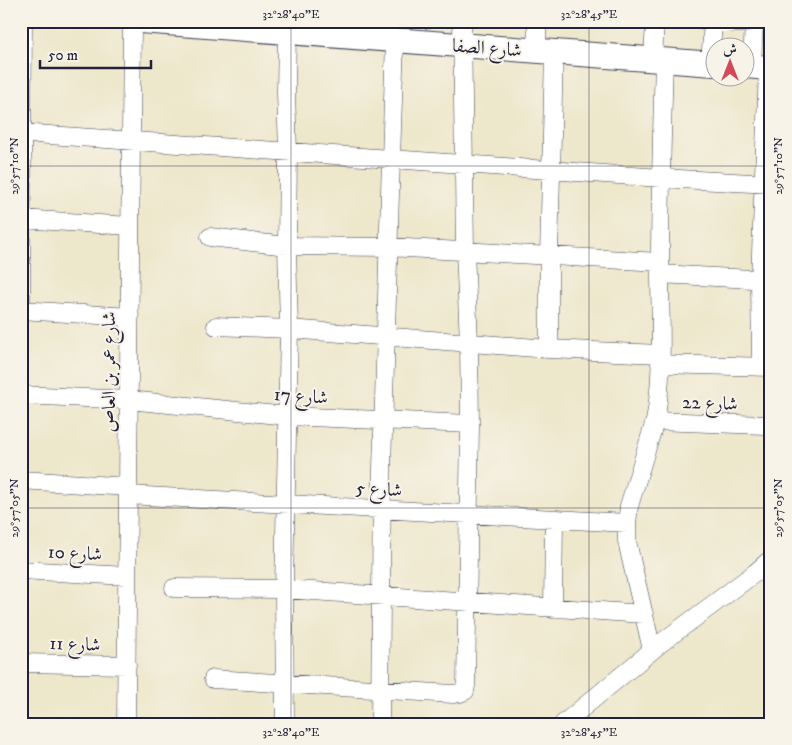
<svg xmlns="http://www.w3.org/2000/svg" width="792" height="745" font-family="'IM FELL DW Pica',Amiri,serif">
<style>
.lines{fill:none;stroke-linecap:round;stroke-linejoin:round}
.street-casing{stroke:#404051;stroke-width:19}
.secondary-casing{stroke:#404051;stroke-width:26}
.street{stroke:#fff;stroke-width:18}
.secondary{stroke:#fff;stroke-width:24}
.ticks{fill:none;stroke:#22223b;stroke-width:1;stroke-opacity:0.45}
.labels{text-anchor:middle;stroke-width:4;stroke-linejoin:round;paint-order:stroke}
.street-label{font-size:19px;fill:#22223b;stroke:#f7f3e8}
.neatline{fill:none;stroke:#22223b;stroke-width:2}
.ticks-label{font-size:12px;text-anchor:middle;fill:#22223b}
</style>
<rect width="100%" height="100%" fill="#f7f3e8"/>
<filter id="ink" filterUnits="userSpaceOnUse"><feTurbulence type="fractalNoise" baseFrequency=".02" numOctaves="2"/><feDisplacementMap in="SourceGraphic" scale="10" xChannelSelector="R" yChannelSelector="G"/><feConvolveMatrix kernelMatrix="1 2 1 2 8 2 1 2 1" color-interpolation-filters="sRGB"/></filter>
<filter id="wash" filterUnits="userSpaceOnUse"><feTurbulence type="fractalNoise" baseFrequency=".0096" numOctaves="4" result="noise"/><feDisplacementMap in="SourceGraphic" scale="20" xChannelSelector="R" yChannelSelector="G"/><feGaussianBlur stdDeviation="1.12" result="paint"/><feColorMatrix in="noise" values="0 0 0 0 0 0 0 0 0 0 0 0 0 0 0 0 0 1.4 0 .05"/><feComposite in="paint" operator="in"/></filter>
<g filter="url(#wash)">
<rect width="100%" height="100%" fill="#ede7cb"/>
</g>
<g filter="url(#ink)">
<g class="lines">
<defs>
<path id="street" d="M704,21L753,24
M537,51V21
M653,60L655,21
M710,64L713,22
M752,67L754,21
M21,133L661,178L771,184
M21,219L130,226
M210,237L287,246L388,247L660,262
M660,274L771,280
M21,301L23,21
M21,310L130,317
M216,326L289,329L549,349L660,354
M549,349V256L554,52
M660,364L771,367
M761,366L760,280L768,68
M21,395L129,400L287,416L470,424
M655,421L765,425
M21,480L128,487
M128,495L627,523
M21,570L127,576
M174,588L284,589L644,614
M553,609L554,519
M652,650L631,559L627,541V523L629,506L655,421C664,374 660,318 660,269C660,200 662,130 664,60
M21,663L127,665
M213,679L453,694L460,693L465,691L466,686L470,424L469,342L465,251L462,21
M126,724L132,21
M285,724L284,589L289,329L287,246L288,151L286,93L287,32
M380,724L382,468L391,159L395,40
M563,724L661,643L755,573L771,559"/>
<path id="secondary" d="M140,21L714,64
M744,66L771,68"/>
</defs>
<use href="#street" class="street-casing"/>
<use href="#secondary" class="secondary-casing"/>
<use href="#street" class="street"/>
<use href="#secondary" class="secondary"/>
</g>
</g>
<path class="ticks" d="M291,21V724M589,21V724M21,166H771M21,508H771"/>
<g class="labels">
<g class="street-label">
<text transform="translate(487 47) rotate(4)" y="7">شارع الصفا</text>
<text transform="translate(108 372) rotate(-90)" y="7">شارع عمر بن العاص</text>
<text transform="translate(301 395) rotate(4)" y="7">شارع 17</text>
<text transform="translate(710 402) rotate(2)" y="7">شارع 22</text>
<text transform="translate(379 488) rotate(3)" y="7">شارع 5</text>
<text transform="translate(75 552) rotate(3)" y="7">شارع 10</text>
<text transform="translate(75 643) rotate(2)" y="7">شارع 11</text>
</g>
</g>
<rect width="792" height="745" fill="none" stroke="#f7f3e8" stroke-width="55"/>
<g transform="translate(730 62)"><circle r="24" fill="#f7f3e8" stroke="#a29fa3"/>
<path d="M0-4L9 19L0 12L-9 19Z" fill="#d1495b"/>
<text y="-8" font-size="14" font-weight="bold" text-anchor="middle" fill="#22223b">ش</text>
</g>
<path d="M40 60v8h111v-8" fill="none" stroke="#22223b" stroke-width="2.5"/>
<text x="48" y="60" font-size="15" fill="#22223b" stroke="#f7f3e8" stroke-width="4" paint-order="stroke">50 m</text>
<rect x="28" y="28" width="736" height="690" class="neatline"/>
<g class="ticks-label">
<text x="291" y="18">32°28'40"E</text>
<text x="589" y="18">32°28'45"E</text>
<text transform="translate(14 166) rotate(-90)" y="4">29°57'10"N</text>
<text transform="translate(778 166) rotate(-90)" y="4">29°57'10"N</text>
<text transform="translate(14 508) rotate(-90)" y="4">29°57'05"N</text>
<text transform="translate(778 508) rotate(-90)" y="4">29°57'05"N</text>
<text x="291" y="736">32°28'40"E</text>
<text x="589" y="736">32°28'45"E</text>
</g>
</svg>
